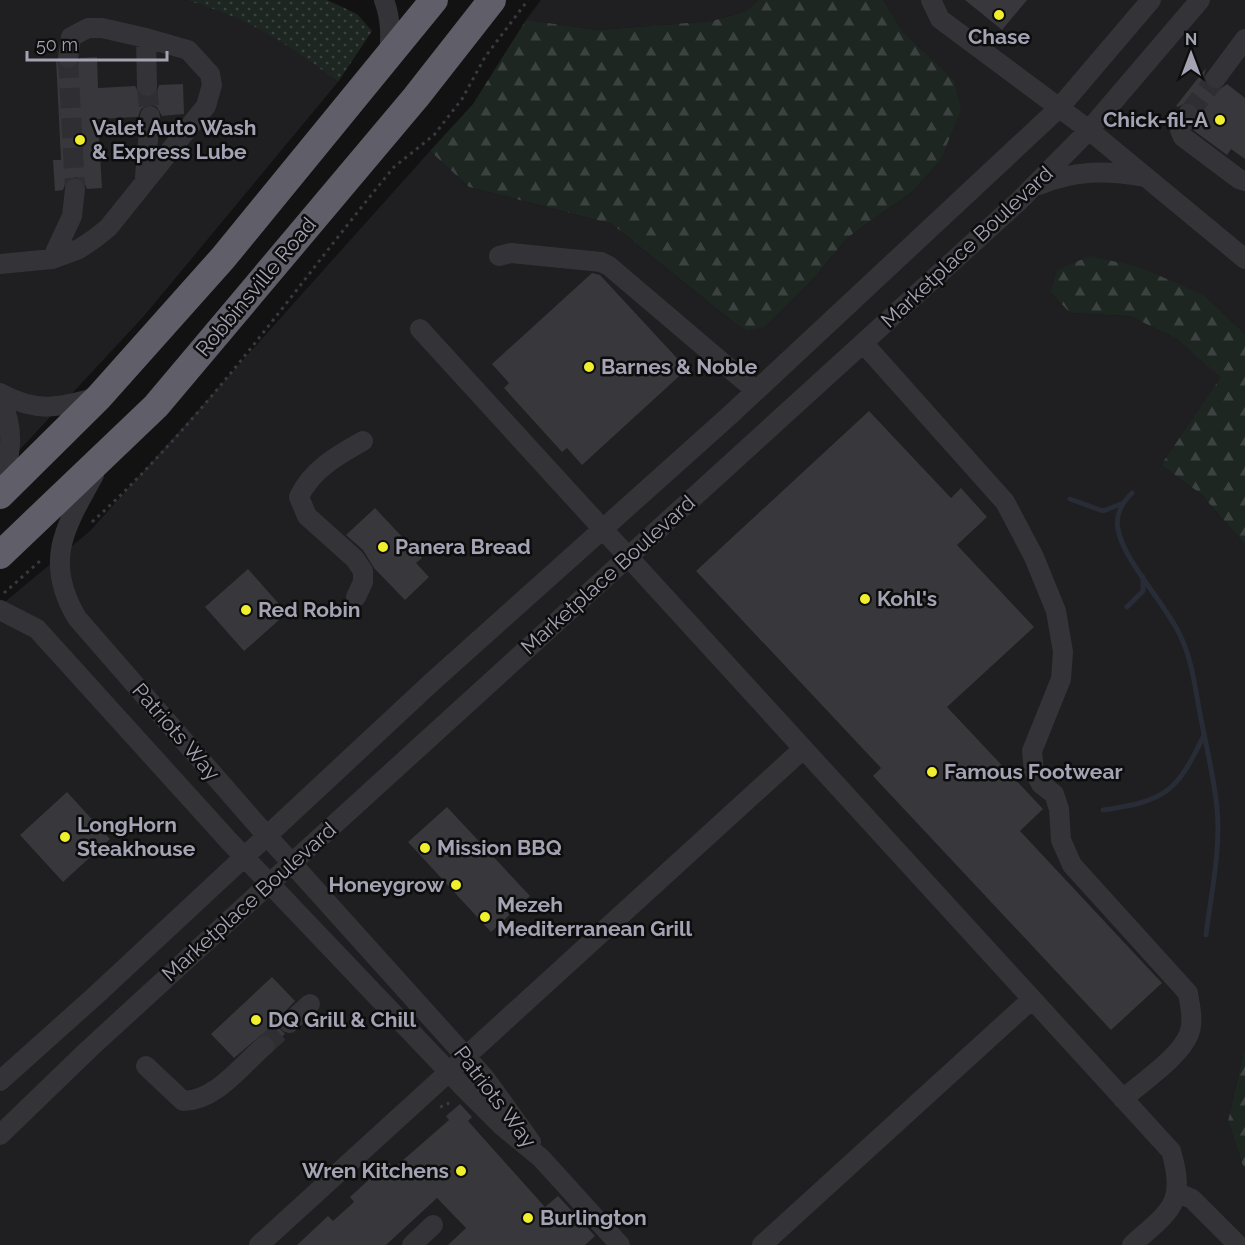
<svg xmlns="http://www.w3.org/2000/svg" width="1245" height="1245" font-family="Raleway,sans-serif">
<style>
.built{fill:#1f1e20}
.green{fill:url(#green-dots)}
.forest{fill:url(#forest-firs)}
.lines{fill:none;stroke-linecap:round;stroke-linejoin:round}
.stream{stroke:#282c37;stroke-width:5}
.building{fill:#38373b}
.minor-tunnel{stroke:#2f2f33;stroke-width:20;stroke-dasharray:20 10;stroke-linecap:butt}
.path{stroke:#39393f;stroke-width:3;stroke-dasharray:3 4.5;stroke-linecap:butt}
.minor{stroke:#343338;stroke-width:20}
.highway{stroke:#605f69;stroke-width:28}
.poi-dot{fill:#efef2e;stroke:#0d0d0e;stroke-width:2}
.labels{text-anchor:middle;stroke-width:5;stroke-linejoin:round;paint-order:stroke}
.poi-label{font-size:21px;font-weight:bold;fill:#a4a3b4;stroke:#0d0d0e;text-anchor:start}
.street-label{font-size:21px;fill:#a4a3b4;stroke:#0d0d0e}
</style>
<defs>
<pattern id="green-dots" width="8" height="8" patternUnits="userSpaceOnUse" patternTransform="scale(1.5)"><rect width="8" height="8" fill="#1e2622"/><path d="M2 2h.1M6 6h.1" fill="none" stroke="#3c4240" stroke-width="1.8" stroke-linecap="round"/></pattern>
<pattern id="forest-firs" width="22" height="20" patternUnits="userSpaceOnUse" patternTransform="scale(1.5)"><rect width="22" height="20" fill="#1e2622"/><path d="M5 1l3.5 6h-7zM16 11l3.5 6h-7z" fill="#3c4240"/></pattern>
</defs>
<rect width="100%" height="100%" fill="#121213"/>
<path class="built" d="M0,0H185L227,12L289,44L338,82L144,316L0,471Z
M541,0H759L746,11L712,21L598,30L526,20Z
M883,0H1245V334L1204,295L1070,313L1130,316L1175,338L1222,377L1161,465L1201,494L1245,545V1046L1228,1121L1245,1172V1245H0V606L90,531L430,151L469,187L612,224L732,321L765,327L815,277L847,238L912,192L940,161L954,80L904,33Z"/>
<path class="green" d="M185,0H327L357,14L372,31L338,82C285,42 249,18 185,0Z"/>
<path class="forest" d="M759,0H883L904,33L954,80L961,110L940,161L912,192L847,238L815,277L765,327L747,330L732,321L612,224L469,187L430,151L473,104L526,20L598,30L712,21L746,11Z
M1090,256L1139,267L1204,295L1245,334V545L1201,494L1161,465L1221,377L1175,338L1130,316L1070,313L1051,292L1057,270Z
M1245,1046V1172L1228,1121Z"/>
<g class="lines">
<path class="stream" d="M1132,493C1122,503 1115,514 1118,529C1123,560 1165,603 1180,635C1192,660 1195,687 1200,714C1206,745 1214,777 1217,808C1221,850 1211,894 1206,935
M1070,499L1103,511L1121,504
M1127,607L1143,591V577
M1103,810C1166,801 1177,792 1204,735"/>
</g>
<path class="building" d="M965,0H1027L1002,30Z
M97,57L98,88L135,86L141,96L148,98L157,92L159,85L183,84L184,114L162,116L157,107L150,104L141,109L138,117L98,119L102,188L87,189L83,180L76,177L66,181L63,190L55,191L53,160H61L56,59L60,67L67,70L77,66L80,58Z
M1206,68L1204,77L1208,87L1220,89L1227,84L1245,98V159L1231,149L1227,155L1193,130L1200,114L1194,104L1187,102L1178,107L1176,106Z
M592,273L600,275L687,369L582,465L567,448L562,452L504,388L509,383L492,364Z
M869,411L951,498L961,488L987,517L957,545L1034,627L947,707L1043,809L1020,831L1162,983L1111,1030L873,776L881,768L696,571Z
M375,508L422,558L416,563L429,577L405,600L374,568L363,550L346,535Z
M248,569L287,613L244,651L205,607Z
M67,792L110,839L63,882L20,835Z
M447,807L530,896L491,932L408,842Z
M272,977L295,1001L277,1020V1026L285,1034L275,1043L268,1035H261L234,1058L211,1034Z
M460,1104L472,1117L468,1121L545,1207L558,1196L595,1236L585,1245H448L466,1228L437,1198L386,1245H297L328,1216L333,1221L354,1202L350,1197L388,1162L394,1168L449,1120L446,1116Z"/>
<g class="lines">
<path class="minor-tunnel" d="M68,58L75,189
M147,86L150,116
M1188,114L1216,78
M264,1046L289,1023"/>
<path class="path" d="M92,522C207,418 295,287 394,167L434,135L462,99L485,57L528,0
M4,593L41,560
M440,1107L448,1104V1100"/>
<path class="minor" d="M384,0C391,19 391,36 389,56
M931,0L940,19L1089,130L1245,259
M146,38L147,86
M1216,78L1245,39
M1188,114L1180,130L1183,137L1239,179L1245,181
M145,177L150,116
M1039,185C1075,170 1107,170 1145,177
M499,256L511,253L601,262L609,266L756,391
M52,259L72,216L75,189
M0,264L52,259L79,249L94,239L108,228L206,106L212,85L210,74L188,50L146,38L102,28H88L71,37L68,58
M420,329L1171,1151C1187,1205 1169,1211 1132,1245
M864,344L1005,502L1034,557L1056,611L1063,652L1061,679L1032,751L1034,771L1041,784L1054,794L1059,809L1061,840L1072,865L1188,993C1190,1006 1194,1021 1189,1034C1180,1057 1142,1082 1123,1099
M0,393C36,413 59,408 97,397
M0,399C16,430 11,456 0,486
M94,475C65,527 43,561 77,618L252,819L485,1078L531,1142
M356,597L363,582V571L355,559L307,516L299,497C311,470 338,455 363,441
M0,610L37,629L229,841L468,1092L501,1125L541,1158L620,1245
M289,1023L310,1004
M146,1066L183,1101C215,1101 241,1066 264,1046
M0,1081L95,996L432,682L729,416L1059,108L1151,0
M0,1135L89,1049L293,862L1019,201L1089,130L1200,0
M1178,1193L1192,1199L1238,1245
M259,1245L803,749
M412,1245L433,1225
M762,1245L1032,999"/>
<path class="highway" d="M0,495L99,397L223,258L434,0
M0,555L156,406L416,97L492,0"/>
</g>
<g class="poi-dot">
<circle cx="999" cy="15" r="6"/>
<circle cx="1220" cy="120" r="6"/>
<circle cx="80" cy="140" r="6"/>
<circle cx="589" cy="367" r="6"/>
<circle cx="383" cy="547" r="6"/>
<circle cx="865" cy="599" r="6"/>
<circle cx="246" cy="610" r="6"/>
<circle cx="932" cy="772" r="6"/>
<circle cx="65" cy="837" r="6"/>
<circle cx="425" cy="848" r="6"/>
<circle cx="456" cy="885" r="6"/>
<circle cx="485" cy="917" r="6"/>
<circle cx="256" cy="1020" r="6"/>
<circle cx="461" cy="1171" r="6"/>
<circle cx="528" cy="1218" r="6"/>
</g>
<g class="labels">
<g class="poi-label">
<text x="999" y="44" text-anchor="middle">Chase</text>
<text x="1208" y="127" text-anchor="end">Chick-fil-A</text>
<text x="92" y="135">Valet Auto Wash<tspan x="92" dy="24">&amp; Express Lube</tspan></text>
<text x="601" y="374">Barnes &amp; Noble</text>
<text x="395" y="554">Panera Bread</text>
<text x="877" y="606">Kohl's</text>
<text x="258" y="617">Red Robin</text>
<text x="944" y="779">Famous Footwear</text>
<text x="77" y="832">LongHorn<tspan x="77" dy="24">Steakhouse</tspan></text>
<text x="437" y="855">Mission BBQ</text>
<text x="444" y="892" text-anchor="end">Honeygrow</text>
<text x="497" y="912">Mezeh<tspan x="497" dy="24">Mediterranean Grill</tspan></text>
<text x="268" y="1027">DQ Grill &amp; Chill</text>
<text x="449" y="1178" text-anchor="end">Wren Kitchens</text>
<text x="540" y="1225">Burlington</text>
</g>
<g class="street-label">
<text transform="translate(967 247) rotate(-43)" y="7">Marketplace Boulevard</text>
<text transform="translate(256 287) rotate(-50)" y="7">Robbinsville Road</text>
<text transform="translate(608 575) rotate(-42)" y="7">Marketplace Boulevard</text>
<text transform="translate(176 732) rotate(49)" y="7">Patriots Way</text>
<text transform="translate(249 902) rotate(-42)" y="7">Marketplace Boulevard</text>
<text transform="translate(495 1097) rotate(53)" y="7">Patriots Way</text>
</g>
</g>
<g transform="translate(1191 54)" stroke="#0d0d0e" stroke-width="4.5" paint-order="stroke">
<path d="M0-4.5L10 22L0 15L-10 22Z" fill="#a4a3b4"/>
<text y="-9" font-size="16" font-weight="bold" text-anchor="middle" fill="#a4a3b4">N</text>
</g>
<path d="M27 51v9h140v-9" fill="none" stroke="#a4a3b4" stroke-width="3"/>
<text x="36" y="51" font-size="18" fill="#a4a3b4" stroke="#0d0d0e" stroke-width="4.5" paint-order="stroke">50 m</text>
</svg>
